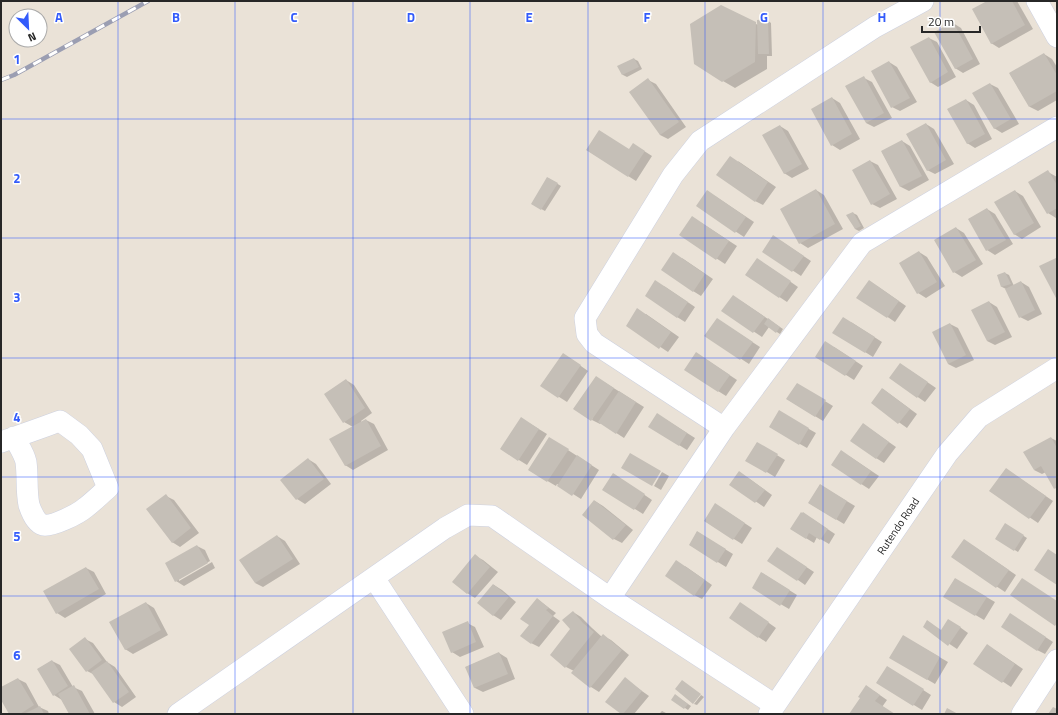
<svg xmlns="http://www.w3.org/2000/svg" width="1058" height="715" font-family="'Titillium Web',sans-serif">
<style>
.shadow{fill:#0003}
.building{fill:#c5bfb7}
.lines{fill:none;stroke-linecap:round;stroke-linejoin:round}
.minor-casing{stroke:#cdd1e0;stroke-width:22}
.minor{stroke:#fff;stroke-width:21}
.rail-casing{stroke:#9b9eb2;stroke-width:4.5}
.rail{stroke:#fff;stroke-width:3;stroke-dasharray:9;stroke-linecap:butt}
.grid{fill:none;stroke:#335bfb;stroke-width:1;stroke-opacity:0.55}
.labels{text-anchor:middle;stroke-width:3;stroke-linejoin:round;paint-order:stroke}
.street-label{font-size:11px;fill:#272727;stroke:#fff}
.grid-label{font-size:13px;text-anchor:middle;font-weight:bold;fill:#335bfb;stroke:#fff;stroke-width:3;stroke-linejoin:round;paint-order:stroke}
</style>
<rect width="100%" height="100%" fill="#eae2d7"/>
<path class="shadow" d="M989,1H1017L1033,29L999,48L991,43Z
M721,6L758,25L767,20L771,23L772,56H767V69L735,88L723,81Z
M953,23L961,28L980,64L963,73L955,68Z
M929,38L937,42L956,77L938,87L930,82Z
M1044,54L1052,59L1057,67V100L1038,111L1030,107L1010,74Z
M634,59L638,61L642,69L627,77L623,75L619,67Z
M889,62L897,67L917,102L900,111L892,107Z
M864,78L872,82L892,118L874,127L866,123Z
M648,80L656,84L686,127L668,139L660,135Z
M990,84L998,88L1019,124L1002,133L994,128Z
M832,98L840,103L860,139L840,150L832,145Z
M966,100L974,105L992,139L975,148L967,143Z
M926,124L934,129L954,164L935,174L927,170Z
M780,126L788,131L809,169L792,178L784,173Z
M902,141L910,146L929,180L909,191L901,187L882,152Z
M641,149L652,156L636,181L587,150Z
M738,161L776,187L763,205L755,201Z
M870,161L878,165L897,199L880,208L872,204Z
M1048,172L1057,177V217L1056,218L1048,213Z
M548,178L561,186L545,211L532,204Z
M816,190L824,195L843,229L808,248L800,243Z
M1015,191L1023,196L1041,227L1022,239L1014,234Z
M715,196L754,222L744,237L697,206Z
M987,209L995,214L1013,244L995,255L987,250L969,219Z
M853,213L857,215L864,228L859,231L855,229Z
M700,222L737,246L725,264L681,235Z
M956,228L964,233L983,264L962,277L954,272Z
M781,241L811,261L801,276L763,251Z
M919,252L927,257L945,286L926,298L918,293Z
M682,258L713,279L701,296L693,291Z
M765,264L798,287L787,302L746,275Z
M1005,273L1009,275L1014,286L1021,282L1029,287L1042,314L1028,321L1020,317L1006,289L1002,287L998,276Z
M664,286L695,307L685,322L677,317Z
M877,286L906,306L895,322L858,297Z
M741,301L783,329L780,334L769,327L762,337L723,311Z
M989,302L997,307L1012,337L995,345L987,341Z
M646,314L679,337L668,352L627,325Z
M717,319L760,347L749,364L706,336Z
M851,322L882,342L873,357L865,352Z
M950,324L958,328L974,360L956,368L948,364Z
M834,347L863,366L854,380L816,356Z
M704,358L737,380L726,396L718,391Z
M571,359L588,371L567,402L542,386Z
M908,369L936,388L925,402L890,378Z
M346,380L354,385L372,413L361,421V422L366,420L374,424L388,450L353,470L345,465L353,427L344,422Z
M604,382L644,407L624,438L601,423L600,424L592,420Z
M797,384L833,406L823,421L787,399Z
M883,389L917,414L907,428L872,403Z
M779,412L816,433L807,448L770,427Z
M665,419L695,438L687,450L679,445Z
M529,423L547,434L527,465L501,449Z
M863,424L896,447L884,463L876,458Z
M1051,438L1057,441V489L1055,488L1046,472L1042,474L1034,470Z
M557,443L599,470L581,499L557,484L556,486L529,470Z
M757,443L785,460L775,477L747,460Z
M849,456L879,476L869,489L832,465Z
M308,459L316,464L331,484L305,504L297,499L282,480Z
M1006,469L1053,501L1038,523L990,491Z
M662,472L669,476L661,490L654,486Z
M747,477L772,495L764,507L730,484Z
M621,479L652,500L643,514L603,489Z
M820,485L855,506L844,524L809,503Z
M166,496L174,500L199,533L180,547L172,542Z
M595,501L603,506L633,530L622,543L614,539Z
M723,509L752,528L742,544L705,521Z
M811,518L835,534L829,544L817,537L814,543L791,529Z
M1009,527L1027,538L1018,552L997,539Z
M697,532L733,554L726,567L690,545Z
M277,536L285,541L300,564L263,587L255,583Z
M972,545L1016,575L1005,592L952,557Z
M197,546L205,550L210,561L179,579V581L212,562L215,568L184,586L176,581Z
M785,553L814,572L805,585L798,580Z
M475,556L483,560L498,572L475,598L467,593Z
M685,566L712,585L702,599L694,595Z
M86,568L94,572L106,594L65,618L57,613Z
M762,573L797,595L789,609L753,588Z
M955,579L995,602L984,620L945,597Z
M494,585L502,590L516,602L501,620L493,615Z
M537,599L556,613L553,616L560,621L539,647L531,643L530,625Z
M146,603L154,608L168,635L133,654L125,649Z
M748,608L776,628L766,642L730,618Z
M573,612L581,617L592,628L602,637L603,636L611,640L629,655L599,692L591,687L573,672L574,671L566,667Z
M1018,619L1053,642L1045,654L1037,650Z
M467,623L475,627L484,647L460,657L452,652Z
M957,625L968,633L957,649L924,627L942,631Z
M903,636L948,662L935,684L891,658Z
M85,639L93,643L107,662L115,667L136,697L122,707L114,702L95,675L87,671Z
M995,650L1023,669L1011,687L975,663Z
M499,653L507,658L515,679L483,692L475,688L466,667Z
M52,661L60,665L73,687L82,691L95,714H70L62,700L54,695L38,669Z
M895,672L931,695L922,710L877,682Z
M18,679L26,683L39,707L48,711L49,714H10L1,698V688Z
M625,679L649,696L634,714H622Z
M874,691L887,700L882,707L894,714H852L861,698Z
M701,695L704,697L697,705L694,704Z
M679,698L691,706L688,710L685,708Z
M662,711L668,714H659Z"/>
<path class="building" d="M987,1H1012L1025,25L991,44L972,9Z
M721,5L756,22L755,62L722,82L694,64L690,24Z
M768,19L769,54H758L757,20Z
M953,22L973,59L955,69L934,32Z
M929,37L948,72L930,83L910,47Z
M1044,53L1057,75V91L1029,107L1009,73Z
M634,58L639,67L622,75L617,66Z
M889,61L910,98L891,108L871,71Z
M864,76L884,113L866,123L845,86Z
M648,78L679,122L660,135L629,92Z
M990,83L1011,119L994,129L972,93Z
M832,97L852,134L831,146L811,109Z
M966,99L985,134L967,144L947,109Z
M926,123L946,160L927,171L906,134Z
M780,125L802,164L784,174L762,135Z
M599,130L629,149L633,143L645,151L628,177L586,150Z
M902,140L922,176L900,187L881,151Z
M730,156L768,182L755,202L716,175Z
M870,160L890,194L871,205L852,170Z
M1048,170L1057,185V208L1047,214L1028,182Z
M547,177L558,183L541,210L531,204Z
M816,189L835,224L799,244L780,209Z
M707,190L746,217L735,233L696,206Z
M1015,190L1034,223L1014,235L994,202Z
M987,208L1006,240L986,251L968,219Z
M853,212L861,226L855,229L846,215Z
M692,216L729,241L716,260L679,235Z
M956,227L976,260L953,273L934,240Z
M773,235L804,256L792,272L762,252Z
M919,251L937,282L917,294L899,263Z
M673,252L705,274L693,292L661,270Z
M757,258L791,281L779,298L745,275Z
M1056,258L1057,260V298H1056L1039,266Z
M1005,272L1011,284L1001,287L997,275Z
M655,280L688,302L677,318L645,296Z
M869,280L899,301L887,318L856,298Z
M1021,281L1035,310L1019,318L1005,289Z
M733,295L765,317L753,333L721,311Z
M989,301L1005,332L987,341L971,310Z
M637,308L671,332L659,349L626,326Z
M843,317L875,337L865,353L832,333Z
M717,318L753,342L740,360L704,336Z
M768,318L780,327L776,333L764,324Z
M950,323L966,355L948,364L932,332Z
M825,341L856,361L845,376L815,357Z
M696,352L730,375L718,392L684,370Z
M563,353L581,365L558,398L540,386Z
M900,363L928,382L917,398L889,378Z
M596,376L614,388L591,421L573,409Z
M346,379L365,408L343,423L324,394Z
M797,383L826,400L815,417L786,399Z
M882,388L910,409L898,424L871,403Z
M619,391L636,402L616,434L598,422Z
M779,410L809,428L799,445L769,427Z
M657,413L687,433L679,446L648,427Z
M521,417L539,429L518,461L500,449Z
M366,419L381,446L345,466L329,439Z
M863,423L889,442L876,459L850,441Z
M549,437L569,449L547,482L528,470Z
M1051,437L1057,448V487L1054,489L1041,466L1034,470L1023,452Z
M757,442L778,454L766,473L745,461Z
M841,450L871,471L861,485L831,465Z
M630,453L661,471L652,486L621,468Z
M577,455L592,465L572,496L557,486Z
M308,458L324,479L296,500L280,480Z
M1006,468L1046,496L1029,519L989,491Z
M739,471L765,490L755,503L729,485Z
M613,473L645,494L634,510L602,490Z
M820,484L847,501L836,520L808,503Z
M166,494L191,528L172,543L146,509Z
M594,500L626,525L613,540L582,515Z
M715,503L745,523L733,540L704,521Z
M801,512L802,513L803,512L828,529L820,540L809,533L806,539L790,529Z
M1005,523L1024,535L1014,551L995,539Z
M697,531L726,549L717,563L689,545Z
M277,535L293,559L255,583L239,560Z
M964,539L1009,570L996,588L951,557Z
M197,545L208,563L175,582L165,563Z
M777,547L807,567L797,581L767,561Z
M1048,549L1057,555V585L1034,570Z
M475,554L490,567L467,594L452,582Z
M676,560L705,580L694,596L665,576Z
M86,567L99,589L56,614L43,591Z
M761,572L790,590L780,606L752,588Z
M955,578L987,597L975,616L943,597Z
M1022,578L1057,601V623L1055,626L1010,595Z
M493,584L509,597L493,616L477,603Z
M537,598L549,608L546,610L553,616L531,644L520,636L529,625L520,619Z
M146,602L161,630L125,650L109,622Z
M740,602L769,622L758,638L729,618Z
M573,611L583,623L594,632L565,668L550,655L570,629L562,620Z
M1010,613L1046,637L1037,651L1001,627Z
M948,619L961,627L948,646L923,627L927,620L941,630Z
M468,621L476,642L451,653L442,632Z
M603,634L622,650L590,688L571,673Z
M903,635L940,657L927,680L889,658Z
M85,637L102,660L86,672L69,649Z
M987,644L1015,664L1002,683L973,664Z
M499,652L508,674L474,688L465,667Z
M52,660L68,686L53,696L37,669Z
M107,661L129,692L113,703L91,672Z
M887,666L924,689L913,706L876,683Z
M625,677L642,691L623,714H621L605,702Z
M18,678L34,705L20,714H9L1,700V687Z
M682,680L701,694L693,704L675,689Z
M74,685L90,714H69L58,694Z
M866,685L880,695L875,701L895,714H849L860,698L858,697Z
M675,694L688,704L684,709L671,700Z
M40,706L44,714H24Z
M1053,707L1057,709V714H1048Z
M947,708L958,714H944Z"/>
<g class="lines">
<defs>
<path id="minor" d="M1037,1L1057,37
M724,428L594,343L587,334L585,318L673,175L700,141L875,27L923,1
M1,442C21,435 41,428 60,421L79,435L92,449L108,488C101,494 93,502 85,508C78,514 52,527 43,525C36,523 31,511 29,505C26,491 28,477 26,462C24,453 18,445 14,437
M374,578L463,714
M610,598L724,428L862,243L1057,127
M178,714L445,528L468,515L492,516L610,598L775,705
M769,714L947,454L979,417L1057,368
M1022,714L1057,660"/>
</defs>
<use href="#minor" class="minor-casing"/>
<use href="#minor" class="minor"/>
<defs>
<path id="rail" d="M1,80L14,75L148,1"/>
</defs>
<use href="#rail" class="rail-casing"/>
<use href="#rail" class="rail"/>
</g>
<path class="grid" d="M118,1V714M235,1V714M353,1V714M470,1V714M588,1V714M705,1V714M823,1V714M940,1V714M1,119H1057M1,238H1057M1,358H1057M1,477H1057M1,596H1057"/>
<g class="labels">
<g class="street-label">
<text transform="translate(898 526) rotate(-56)" y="4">Rutendo Road</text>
</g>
</g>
<g class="grid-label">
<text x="59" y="22">A</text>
<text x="176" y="22">B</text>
<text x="294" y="22">C</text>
<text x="411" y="22">D</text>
<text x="529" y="22">E</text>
<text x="647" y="22">F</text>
<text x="764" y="22">G</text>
<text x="882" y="22">H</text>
<text x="17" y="64">1</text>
<text x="17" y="183">2</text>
<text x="17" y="302">3</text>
<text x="17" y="422">4</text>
<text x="17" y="541">5</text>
<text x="17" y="660">6</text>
</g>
<rect width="1058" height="715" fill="none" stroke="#272727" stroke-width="4"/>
<g transform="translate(28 28) rotate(156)"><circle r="19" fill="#ffffff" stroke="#a9a9a9"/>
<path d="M0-3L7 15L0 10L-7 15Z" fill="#335bfb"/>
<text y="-6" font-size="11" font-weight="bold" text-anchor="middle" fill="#272727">N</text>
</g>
<path d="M922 26v6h58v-6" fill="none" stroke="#272727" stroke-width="2"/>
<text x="928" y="26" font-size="12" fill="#272727" stroke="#ffffff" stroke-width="3" paint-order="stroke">20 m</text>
</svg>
